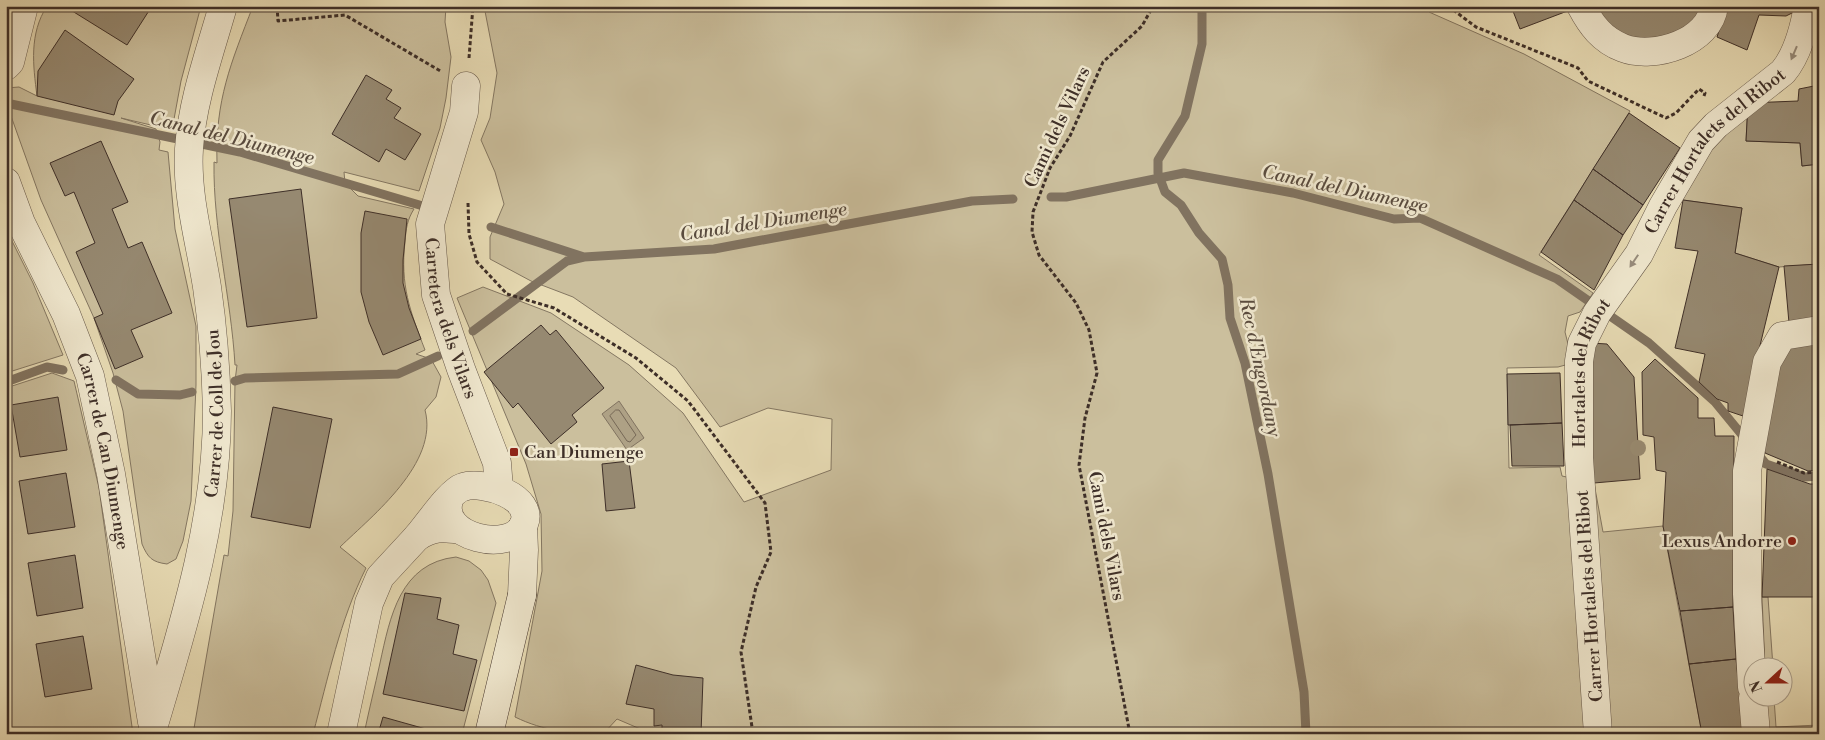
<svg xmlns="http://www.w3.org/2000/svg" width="1825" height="740" font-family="'Libre Bodoni',serif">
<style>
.green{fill:#cbbf9d;stroke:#847762}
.water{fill:#aea185;stroke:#817360}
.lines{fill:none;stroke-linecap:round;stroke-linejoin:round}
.shore{stroke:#766856;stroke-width:1}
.stream{stroke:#817360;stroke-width:9}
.building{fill:#968971;stroke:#3e2f28}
.street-casing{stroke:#685a4b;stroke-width:29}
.secondary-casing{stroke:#3e2f28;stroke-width:29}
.path{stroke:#3e2f28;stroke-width:3;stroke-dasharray:4 2.5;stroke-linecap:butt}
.street{stroke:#f0e8cf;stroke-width:28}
.secondary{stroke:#f0e8cf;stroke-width:28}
.tree{fill:#9a8d74}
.oneway{fill:#978c7c}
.poi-dot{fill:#8f2418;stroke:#f0e8cf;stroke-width:2}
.labels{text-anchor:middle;stroke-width:5;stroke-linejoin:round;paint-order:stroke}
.street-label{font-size:18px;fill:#3e2f28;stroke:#f0e8cf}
.poi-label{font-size:18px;fill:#3e2f28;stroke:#f0e8cf;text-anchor:start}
.water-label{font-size:19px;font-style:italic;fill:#5a4c3f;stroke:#f0e8cf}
</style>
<rect width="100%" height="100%" fill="#e8dcb5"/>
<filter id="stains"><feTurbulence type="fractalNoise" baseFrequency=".004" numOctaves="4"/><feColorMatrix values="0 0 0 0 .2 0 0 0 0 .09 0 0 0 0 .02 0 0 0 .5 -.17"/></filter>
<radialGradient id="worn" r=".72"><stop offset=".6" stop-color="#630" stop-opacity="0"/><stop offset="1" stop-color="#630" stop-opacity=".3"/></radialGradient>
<path class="green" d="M47,6H201L181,81L172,130L121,118L156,129L160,142L159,150L168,152L175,229L196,326V385L191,501L183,541L176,559L167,564C152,562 148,558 142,544L123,411L113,373L94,318L41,200L6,102V88L19,87L37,96C33,65 29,34 47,6Z
M253,6H446L445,22L451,57L446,98L440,128L419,191L344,172L345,183L358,196L414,209C407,220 406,229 405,242C400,285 410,311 425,350L416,354L431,359L441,377L436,397L425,410C439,463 373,515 340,547L366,568C340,620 328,678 313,734H193L224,555L228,556L233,511L235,381L237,365H235C231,297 213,230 214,162L217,163C215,100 231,63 253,6Z
M484,6H1427L1429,12L1524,54L1630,111L1539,255L1593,293L1580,312L1568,316L1565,332L1570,352L1569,364L1558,367L1507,368L1509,468L1560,467L1562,476L1594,483L1603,532L1663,526L1702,734H652L617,719L603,734C571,734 544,731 515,717L542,571L541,514L526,464L457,298L483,287L551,313L629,365L683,413L744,502L831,470L832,419L768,408L720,427L676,368L573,297L531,281L490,259V237L504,204L495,172L481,140L490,118L497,73Z
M1748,103L1746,141L1800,143L1802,166L1819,164V264L1779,267L1735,253L1742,208L1683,200C1687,162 1723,130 1748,103Z
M6,229L33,283L63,355L6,373Z
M52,373L74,381L99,488L133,734H6V388Z
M456,557L469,561L481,570L488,580L496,603L462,734H364C369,710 375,686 380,663C390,617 400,563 456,557Z
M1762,597H1768L1773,667H1765Z
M1766,698H1774L1776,727L1819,725V734H1767Z"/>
<path class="water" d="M619,401L644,438L627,450L602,414Z"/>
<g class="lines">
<path class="shore" d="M616,410H619L636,435L630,442L627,441L610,416Z"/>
<path class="stream" d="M1202,6V44L1185,116L1158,160V173L1165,192L1181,205L1199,233L1222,259L1228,285L1230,318L1245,363L1268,474L1304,692L1306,734
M6,103L240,152L433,209
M1051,197H1066L1184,173L1293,193L1394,219L1420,218L1557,279L1649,343L1715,402L1747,441
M491,227L584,257L714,249L972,201L1013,199
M473,331L567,261L584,257
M116,380L138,394L180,395L192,392
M235,381L245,378L398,374L438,356
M6,382L47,367L63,370
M1755,451L1766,464L1805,477L1819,476"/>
</g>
<path class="building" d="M71,6H152L127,45L69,9Z
M1511,6H1577L1578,7L1520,29Z
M1591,6H1705L1692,22L1679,33L1647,40L1626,36L1611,27Z
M1727,6H1804V7L1786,16L1759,15L1747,50L1717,37Z
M65,30L134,79L118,101L114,115L37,96L38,71Z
M366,75L392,90L386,99L401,108L394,118L421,134L405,160L386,149L379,162L332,134Z
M1819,85V164L1802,166L1800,143L1746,141L1748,103L1798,101L1799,89Z
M1629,113L1680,148L1643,205L1593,169Z
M101,141L128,202L112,209L128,248L142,242L172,313L131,330L143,357L115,369L94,318L103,314L76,252L95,243L74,192L65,196L50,163Z
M1593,169L1643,205L1623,235L1574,200Z
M301,189L317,318L247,327L229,199Z
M1574,200L1623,235L1594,290L1541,252Z
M1683,200L1742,208L1735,253L1779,267L1743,416L1728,411V403L1717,399L1699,382L1705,354L1675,348L1698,251L1675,248Z
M365,211L407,219L403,260V283L409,308L421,339L383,355L369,322L361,292V233Z
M1819,264V320L1789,323L1784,266Z
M541,325L550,335L556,330L604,388L572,415L577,422L551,444L518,403L513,408L484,372Z
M1819,342V470L1808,471L1765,453L1761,437L1771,372L1790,343Z
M1591,343L1607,344L1634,377L1640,479L1594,483L1587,380Z
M1655,359L1698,398V418H1714L1715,436H1734L1733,607L1680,611L1663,526L1666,472L1656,470L1654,437L1643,435L1642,372Z
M1560,373L1562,423L1508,425L1507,374Z
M58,397L67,450L20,457L11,405Z
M273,407L332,419L310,528L251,517Z
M1562,423L1564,466H1512L1510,425Z
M629,461L635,508L606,511L602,464Z
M1767,469L1810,484H1819V597H1762Z
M66,473L75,527L28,534L19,481Z
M75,555L83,608L37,616L28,563Z
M405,593L441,598L437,619L459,625L453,654L477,660L464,711L383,694Z
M1733,607L1736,659L1689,664L1680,611Z
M83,636L92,689L45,697L36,644Z
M1736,659L1744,734H1702L1689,664Z
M636,665L673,675L703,678L701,734H662V725L654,726V709L626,704Z
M383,717L433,731V734H378Z
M78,729V734H35V730Z"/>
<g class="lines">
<defs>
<g id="street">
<path d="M1581,6C1591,25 1602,40 1623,48C1654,60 1710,42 1714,6"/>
<path d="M6,66L10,62L24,6"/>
<path id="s1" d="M466,86L464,112L430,224L436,295L461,369L497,463L499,489"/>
<path id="s2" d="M6,182L21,223L66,314L90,376L111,474L152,722"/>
<path d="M449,500C437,538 512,554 524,524C535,497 483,480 463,487C450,491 427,526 417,537C432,527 442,527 460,530"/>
<path d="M522,595L524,550L523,526"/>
<path d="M1752,687L1747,594V471L1767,362L1782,336L1819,330"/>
<path d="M1753,698L1756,734"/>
<path id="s3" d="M153,728C184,624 217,520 217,411C216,370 213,328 207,287C200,242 186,195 189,149C192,101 210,52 223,6"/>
<path d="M341,734L369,603L380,577L417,537"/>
<path id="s4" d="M1598,734L1579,458V361L1582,343L1597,313L1639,254L1663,206L1701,141L1716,125L1783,72C1798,54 1804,29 1808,6"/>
</g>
<path id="secondary" d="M489,734L522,595"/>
</defs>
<use href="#street" class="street-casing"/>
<use href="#secondary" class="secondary-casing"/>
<path class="path" d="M277,6L278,21L345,15L442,72
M1448,6L1476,27L1578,68L1588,81L1666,118L1676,113L1699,89L1705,93L1704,96
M469,58L473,6
M468,203L469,234L477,262L507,294L554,308L636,358L688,401L765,503L771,552L756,587L741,652L753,734
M1777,462L1804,473L1819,472
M1130,734L1079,465L1085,418L1097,373L1089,330L1076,303L1039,255L1032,232L1033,212L1050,168L1070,136L1103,62L1142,26L1153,6"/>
<use href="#street" class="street"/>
<use href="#secondary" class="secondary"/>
</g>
<circle class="tree" cx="1638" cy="448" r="8"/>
<defs><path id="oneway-solid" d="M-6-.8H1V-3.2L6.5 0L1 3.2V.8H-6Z" transform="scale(1.25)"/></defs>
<g class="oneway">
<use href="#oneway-solid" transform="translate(1794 53) rotate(113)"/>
<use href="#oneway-solid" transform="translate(1634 261) rotate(124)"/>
</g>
<g class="poi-dot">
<rect x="509" y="447" width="10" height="10" rx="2.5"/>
<circle cx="1792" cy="541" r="5"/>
</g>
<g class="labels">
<g class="street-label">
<text transform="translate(1057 127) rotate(-65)" y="6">Cami dels Vilars</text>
<text dy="6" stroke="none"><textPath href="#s4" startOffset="628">Carrer Hortalets del Ribot</textPath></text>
<text dy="6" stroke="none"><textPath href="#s1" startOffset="240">Carretera dels Vilars</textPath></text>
<text dy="6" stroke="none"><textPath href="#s4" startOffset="364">Hortalets del Ribot</textPath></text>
<text dy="6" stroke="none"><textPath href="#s3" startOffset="322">Carrer de Coll de Jou</textPath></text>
<text dy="6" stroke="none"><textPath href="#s2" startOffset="288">Carrer de Can Diumenge</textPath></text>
<text transform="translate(1107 536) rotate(79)" y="6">Cami dels Vilars</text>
<text transform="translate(1589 596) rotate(-94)" y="6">Carrer Hortalets del Ribot</text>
</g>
<g class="poi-label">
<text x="524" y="458">Can Diumenge</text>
<text x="1782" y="547" text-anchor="end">Lexus Andorre</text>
</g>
<g class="water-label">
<text transform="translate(232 137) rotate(14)" y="7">Canal del Diumenge</text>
<text transform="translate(1345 188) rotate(12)" y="7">Canal del Diumenge</text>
<text transform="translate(763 221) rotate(-9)" y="7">Canal del Diumenge</text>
<text transform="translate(1261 367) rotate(78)" y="7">Rec d'Engordany</text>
</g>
</g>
<rect width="1825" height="740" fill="none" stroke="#e8dcb5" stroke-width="25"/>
<rect x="8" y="8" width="1810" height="725" fill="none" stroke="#3e2f28" stroke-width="2.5"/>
<rect x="12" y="12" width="1800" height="715" fill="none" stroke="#3e2f28"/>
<g transform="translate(1768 682) rotate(249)"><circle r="24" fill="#f0e8cf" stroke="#a99e8c"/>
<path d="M0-4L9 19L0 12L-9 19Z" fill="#8f2418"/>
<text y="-8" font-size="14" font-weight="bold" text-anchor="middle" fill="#3e2f28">N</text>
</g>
<rect width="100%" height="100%" filter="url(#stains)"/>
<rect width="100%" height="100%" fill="url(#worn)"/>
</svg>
